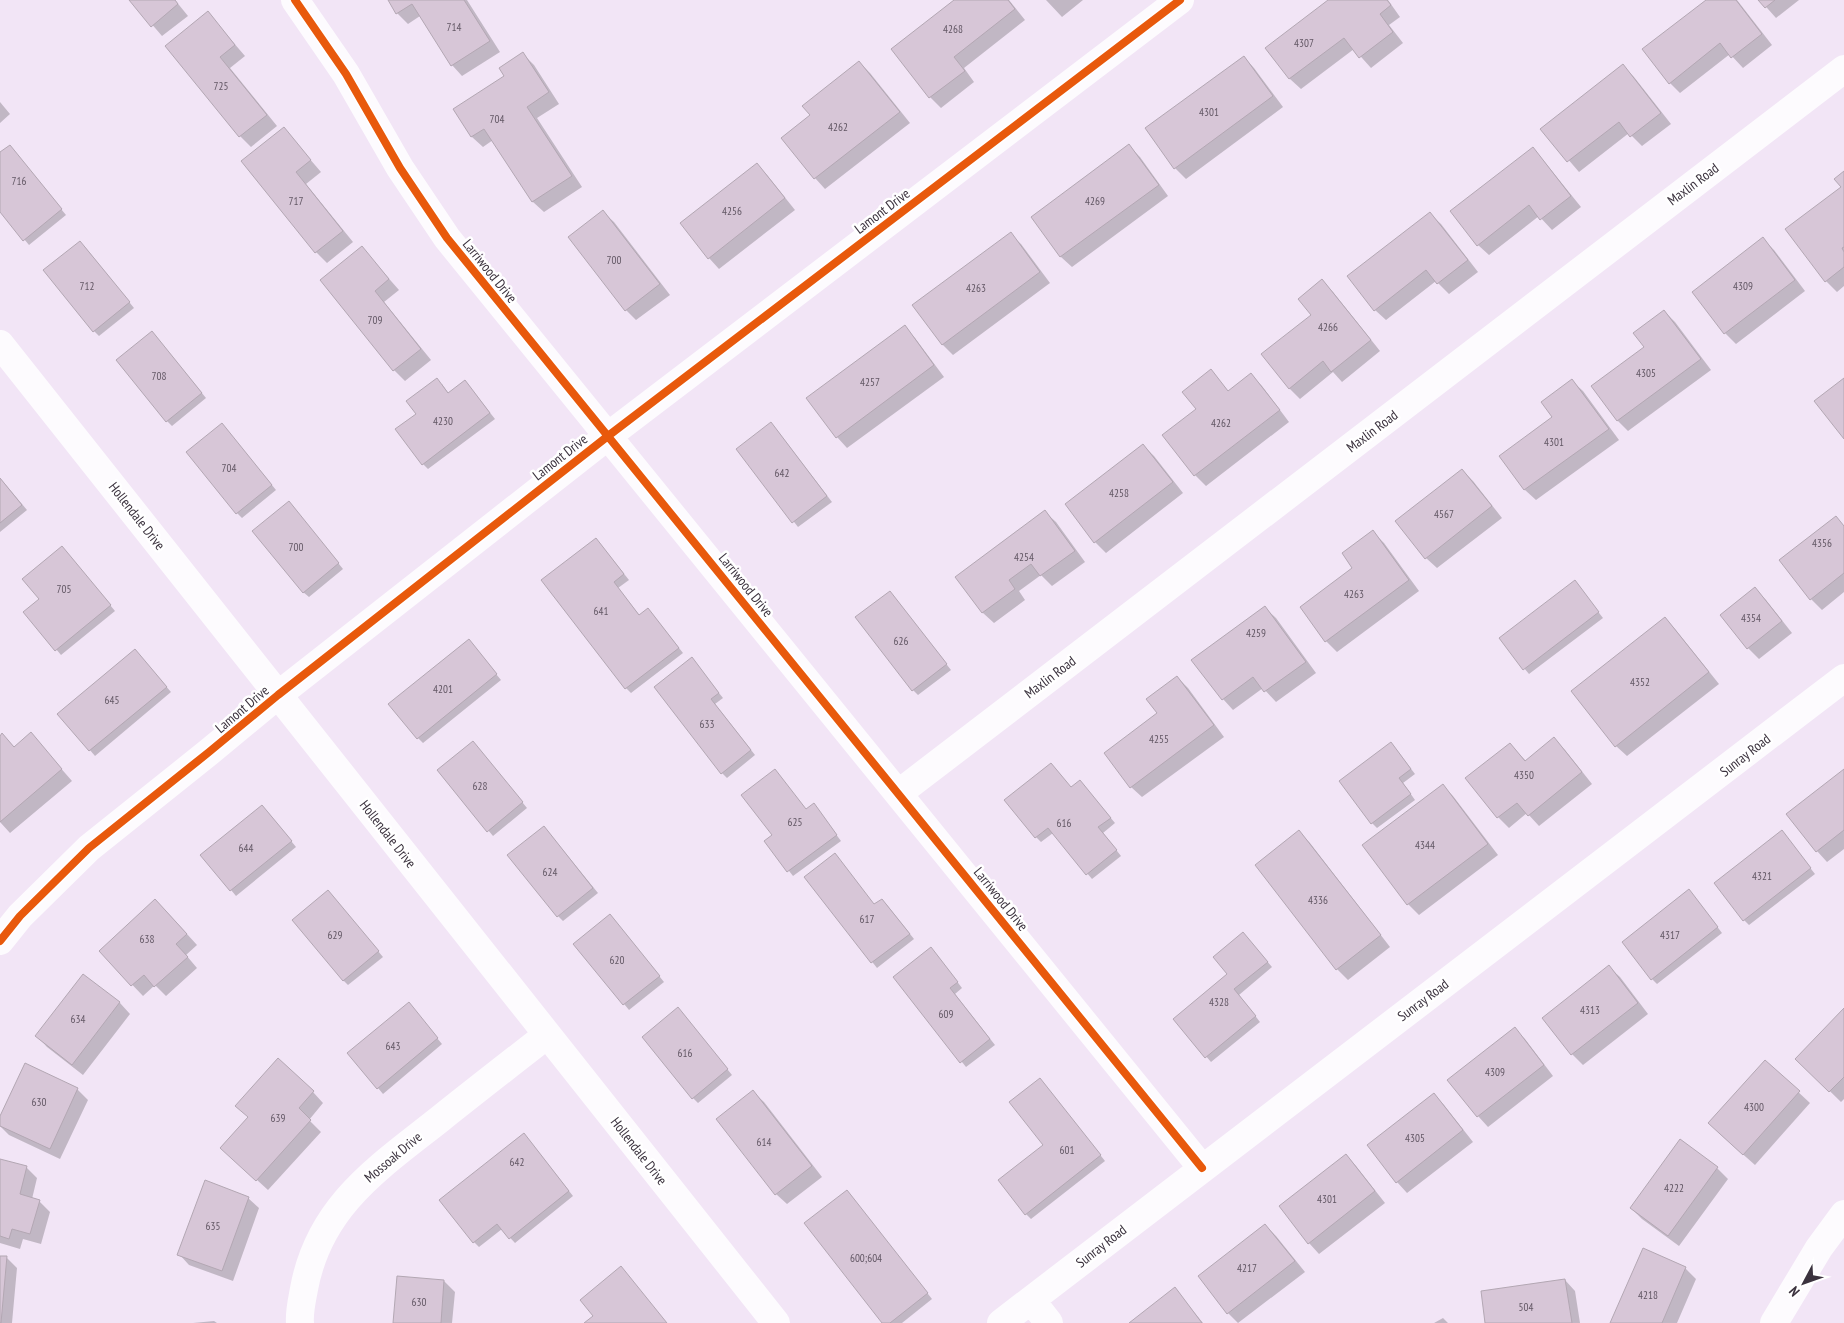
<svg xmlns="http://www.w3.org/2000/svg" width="1844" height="1323" font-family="'PT Sans Narrow',sans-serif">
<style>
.shadow{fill:#0003}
.building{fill:#d7c6d7;stroke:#b3a7b3}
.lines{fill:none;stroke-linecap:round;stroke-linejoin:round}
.minor{stroke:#fdfbfe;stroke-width:28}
.cycleway-casing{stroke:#fff;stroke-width:11}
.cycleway{stroke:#e8590c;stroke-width:8}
.labels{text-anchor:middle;stroke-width:5;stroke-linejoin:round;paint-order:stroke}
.number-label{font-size:11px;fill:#625764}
.street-label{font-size:14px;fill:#3b323e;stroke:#fff}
</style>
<rect width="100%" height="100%" fill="#f2e5f6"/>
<path class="shadow" d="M131,0H175L188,16L162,36Z
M389,0H467L500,52L462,76L452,65L420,16L408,24L397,13Z
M956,0H1009L1025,20L964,68L974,82L941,108L930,97L893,49Z
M1046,0H1083L1062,17Z
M1330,0H1388L1400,17L1389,25L1403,43L1371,68L1354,49L1301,89L1290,79L1267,48Z
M1708,0H1737L1772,45L1743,68L1730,54L1680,93L1670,83Z
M1760,0H1799L1776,18Z
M208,13L245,56L230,68L277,126L251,147L240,136L167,46Z
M523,54L534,65L559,104L537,118L582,187L544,212L533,202L493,140L483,147L472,137L454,110L506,76Z
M1244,57L1254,68L1283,107L1186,179L1175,168Z
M859,62L870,73L910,123L825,189L815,178Z
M1623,66L1634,77L1671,124L1642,146L1629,133L1579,172L1542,129Z
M0,102L10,114L0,123Z
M284,129L321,172L306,184L353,242L327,263L316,252Z
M1129,146L1140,157L1168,196L1072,267L1061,257L1032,217Z
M1533,149L1543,160L1581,207L1552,230L1539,216L1489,255L1478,245Z
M14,152L66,215L29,245L0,210V154Z
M756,164L767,175L795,210L719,269L709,258Z
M1844,173V286L1837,292L1826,281Z
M603,212L614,222L670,295L636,320L626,310Z
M1430,214L1441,224L1478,272L1449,294L1436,281L1386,320L1375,310Z
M1010,234L1021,244L1050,283L953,355L942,344Z
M1763,239L1774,250L1805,291L1736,344L1725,333L1693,292Z
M85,247L134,308L99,336L94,331Z
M362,248L399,290L384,302L431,360L405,381L394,370L322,280Z
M1322,281L1333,292L1380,351L1342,382L1333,372L1300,399L1289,388Z
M1664,311L1675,322L1711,370L1628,431L1617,420L1646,348Z
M904,327L915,338L944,377L847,448L837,437Z
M157,338L206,398L172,426L167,421Z
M1211,371L1229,392L1251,375L1262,386L1289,422L1206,486L1195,475L1164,435L1198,410Z
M465,381L495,419L428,469L423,464L418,414L442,384L449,394Z
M1572,381L1583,391L1619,440L1536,500L1525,490L1500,456L1554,417Z
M776,429L832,502L798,527L737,449Z
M227,430L276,490L242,518L237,513Z
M1143,445L1154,456L1183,493L1106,553L1095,542Z
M1462,470L1473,481L1502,518L1437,568L1426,558Z
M0,478L27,510L0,532Z
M294,508L343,569L309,597L303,592Z
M1045,512L1056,522L1085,562L1052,586L1041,575L1019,591L1025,600L994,623L983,613L957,577Z
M1836,517L1844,526V592L1822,610L1811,599Z
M1373,532L1384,543L1419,591L1337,652L1326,641L1354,569Z
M601,545L629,580L618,588L640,616L653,615L683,653L631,693L626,688Z
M67,553L115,611L61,655L25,612L41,599Z
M1579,587L1603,618L1529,674L1500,639Z
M1755,589L1766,600L1792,633L1759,659L1748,648Z
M890,592L951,670L918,695L913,690Z
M1265,608L1276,618L1316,673L1276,702L1263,688L1233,710L1223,699Z
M1665,618L1675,629L1719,684L1627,756L1616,746Z
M469,641L501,680L423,743L418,738Z
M140,656L171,692L95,756L59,714Z
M696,664L723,698L715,704L755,755L727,778L722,773Z
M1177,677L1188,688L1224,737L1142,797L1131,787Z
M31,734L72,781L10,833L0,822V737L2,735L15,748Z
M1554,739L1565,750L1592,784L1539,826L1527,813L1509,828L1498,817L1510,745L1526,761Z
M478,748L527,808L493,836L439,771Z
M1396,749L1415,774L1403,783L1415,800L1377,828L1372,823Z
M775,771L806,810H818L841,841L793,876L766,841L774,835Z
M1844,771V849L1827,862L1817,851Z
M1443,786L1453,796L1498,855L1419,915L1408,904L1364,846Z
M1085,787L1115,823L1103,833L1121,856L1092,879L1053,833L1041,842L1036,837L1071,788Z
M267,811L296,847L236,896L202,855Z
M1299,832L1310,843L1390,947L1348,980L1337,969Z
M549,833L598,893L563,921L558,916Z
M1786,837L1815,874L1749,925L1744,920Z
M805,877L875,905H887L914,939L877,968Z
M1694,896L1722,933L1657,984L1652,979Z
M333,897L383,957L348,985L343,980Z
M166,911L197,945L186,955L197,968L166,996L155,985L143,996L100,951Z
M615,921L664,982L629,1010L575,944Z
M1248,939L1272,967L1239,995L1260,1022L1211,1062L1174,1019L1229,975Z
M936,954L962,988L955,994L995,1045L966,1067L894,977Z
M1609,967L1620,977L1648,1014L1583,1065L1572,1054L1544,1018Z
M83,976L120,1003L130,1014L83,1075L47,1047L37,1036Z
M413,1009L442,1044L383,1094L349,1053Z
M1844,1010V1099L1841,1102L1797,1059Z
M683,1014L732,1075L698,1103L693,1098Z
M1514,1029L1525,1039L1553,1076L1488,1127L1478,1116Z
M1765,1061L1810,1103L1755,1165L1720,1134Z
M25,1065L77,1089L88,1100L60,1159L9,1135L0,1126V1119Z
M1045,1085L1105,1161L1031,1219L1026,1214L1045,1145Z
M313,1092L323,1103L309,1120L321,1132L268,1190L233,1158Z
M753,1092L764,1102L822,1177L787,1204L776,1194Z
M1434,1094L1444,1105L1473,1142L1407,1193L1397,1182Z
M529,1140L573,1196L515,1243L502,1229L479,1247L474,1242Z
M1681,1141L1717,1168L1728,1179L1679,1246L1642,1219L1631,1208Z
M1346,1155L1356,1166L1385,1203L1319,1254L1309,1243Z
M0,1160L27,1168L37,1178L32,1199L39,1201L50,1212L41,1244L23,1239L20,1249L0,1243Z
M847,1191L932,1299L902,1323H883Z
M248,1198L259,1208L233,1281L189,1265L179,1254Z
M1265,1225L1276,1236L1305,1272L1238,1323L1228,1313L1200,1276Z
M0,1257H6L17,1268L12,1323H0Z
M1685,1268L1696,1279L1677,1323H1612Z
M1565,1280L1575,1291L1580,1323H1486Z
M444,1281L455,1292L452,1323H395Z
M1175,1289L1203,1323H1131Z
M1443,1318L1448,1323H1434Z
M214,1321L217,1323H193Z"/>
<path class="building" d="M129,0H175L178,4L151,27Z
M388,0H464L490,41L451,66L412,4L396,14Z
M954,0H1008L1015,9L954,57L965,71L929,98L891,49Z
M1328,0H1387L1391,5L1380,14L1393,32L1359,58L1344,38L1289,79L1265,48Z
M1706,0H1736L1762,34L1731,58L1720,43L1669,84L1642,49Z
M1758,0H1775L1765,8Z
M208,11L235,45L220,57L267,115L239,137L165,46Z
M523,52L549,92L527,107L572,176L532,202L484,129L471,137L453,109L504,76L499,68Z
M1244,56L1273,96L1174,169L1145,128Z
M859,61L900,112L814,179L781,138L810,115L802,106Z
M1623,64L1661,113L1630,137L1619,122L1567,162L1540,129Z
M284,127L311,160L296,172L343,231L315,253L241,161Z
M1129,144L1159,185L1060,257L1031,217Z
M10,145L62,209L23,241L0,212V152Z
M1533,147L1571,196L1540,220L1529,205L1477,246L1450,211Z
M757,163L785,198L708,259L680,223Z
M1844,171V247L1842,248L1844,252V267L1825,282L1785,229L1841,187L1834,179Z
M603,210L660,284L625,311L568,237Z
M1430,212L1468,260L1437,284L1426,270L1374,311L1347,276Z
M1011,232L1040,272L942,345L912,305Z
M1763,237L1795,280L1724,334L1692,292Z
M80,241L130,302L93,332L43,270Z
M362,246L389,279L375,291L421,349L393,371L320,280Z
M1322,279L1371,340L1331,372L1323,361L1289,389L1261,354L1311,315L1298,299Z
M1664,310L1701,359L1617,421L1591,386L1644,347L1633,333Z
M905,325L934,365L836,438L806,398Z
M152,331L202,393L166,422L116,360Z
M1211,369L1228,391L1251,373L1280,410L1194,476L1162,435L1196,409L1182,392Z
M437,378L448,393L465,380L490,413L422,465L395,429L416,414L406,401Z
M1844,378V439L1814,401Z
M1572,379L1609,429L1524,490L1499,456L1552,417L1541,402Z
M771,422L827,496L792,523L736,449Z
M222,423L272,485L236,514L186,452Z
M1143,444L1173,482L1094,543L1065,504Z
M1462,469L1492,506L1425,559L1395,521Z
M0,478L22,505L0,523Z
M289,501L339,563L303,593L252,531Z
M1045,510L1075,551L1040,576L1031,564L1009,580L1015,589L982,613L955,577Z
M1836,516L1844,526V573L1810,600L1779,560Z
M1373,530L1409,580L1325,642L1300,607L1352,568L1342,553Z
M596,538L624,574L614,582L639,615L648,608L679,648L625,689L541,580Z
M62,546L111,605L55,651L23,612L39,599L22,579Z
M1575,580L1599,612L1523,670L1499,638Z
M1755,587L1782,621L1747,649L1720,615Z
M890,591L947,664L912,691L855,617Z
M1265,606L1306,662L1264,692L1253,677L1222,700L1191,660Z
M1665,617L1709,672L1615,747L1571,691Z
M469,639L497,674L417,739L388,704Z
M135,649L167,687L89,751L57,714Z
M692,657L719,693L711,699L751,750L721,774L654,687Z
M1177,676L1214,725L1130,788L1104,753L1157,713L1146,699Z
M31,732L62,769L0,822V736L2,733L14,747Z
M1554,737L1582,772L1528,816L1517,803L1497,818L1465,778L1510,743L1525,761Z
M473,741L523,802L487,832L437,770Z
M1391,742L1411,769L1399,778L1411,794L1371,824L1339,781Z
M1051,763L1071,787L1080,780L1111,818L1098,827L1117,850L1086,875L1048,828L1035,838L1004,800Z
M775,769L806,809L814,803L837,835L787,872L764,841L772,835L741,795Z
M1844,769V830L1816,852L1786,814Z
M1443,784L1488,844L1407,905L1362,845Z
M262,805L292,841L230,891L200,855Z
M544,826L593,888L557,917L507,855Z
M1299,830L1381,935L1336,970L1255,865Z
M1782,830L1811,868L1743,921L1714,883Z
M835,853L874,904L882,899L910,934L871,963L804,877Z
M1689,889L1718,927L1651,980L1622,942Z
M328,890L379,951L343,981L292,920Z
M155,899L187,934L176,944L188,957L154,987L144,975L131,986L99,951Z
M610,914L660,976L623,1005L573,944Z
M1243,932L1268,962L1234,989L1256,1016L1205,1058L1173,1019L1227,974L1213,957Z
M931,947L958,982L950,988L990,1039L960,1063L893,977Z
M1609,965L1638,1003L1571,1055L1542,1018Z
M83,974L120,1002L72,1065L35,1036Z
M409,1002L438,1038L377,1089L347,1053Z
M678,1007L728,1069L692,1099L642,1037Z
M1844,1008V1077L1829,1092L1795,1059Z
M1515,1027L1544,1065L1477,1117L1447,1080Z
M278,1058L314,1091L299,1108L311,1120L256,1181L220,1148L248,1117L235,1106Z
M1765,1060L1800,1091L1743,1155L1708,1123Z
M25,1063L78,1088L50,1149L0,1126V1116Z
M1040,1078L1101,1155L1025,1215L998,1180L1043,1145L1009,1102Z
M753,1090L812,1166L775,1195L716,1119Z
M1434,1093L1463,1130L1396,1183L1367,1145Z
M524,1133L569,1191L509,1239L497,1224L473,1243L439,1200Z
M1680,1139L1718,1167L1668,1236L1630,1208Z
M1346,1154L1375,1191L1308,1244L1279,1206Z
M0,1159L27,1166L20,1194L40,1200L30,1234L12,1229L9,1239L0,1236Z
M205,1180L249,1197L222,1271L177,1255Z
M847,1190L928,1293L890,1323H882L804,1223Z
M1265,1224L1295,1261L1227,1314L1198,1276Z
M1643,1248L1686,1267L1662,1323H1610Z
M0,1256H7L1,1323H0Z
M621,1266L667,1323H584L593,1316L580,1300Z
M397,1276L444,1280L441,1323H393Z
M1565,1279L1572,1323H1485L1481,1291Z
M1175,1287L1202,1323H1129Z"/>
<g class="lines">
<path class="minor" d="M295,0L346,74L400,168L447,238L1202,1168
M0,344L776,1323
M899,793L1844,69
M0,941L20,916L89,848L209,752L278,695L608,436L1180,0
M1031,1300L1049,1323
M300,1323C299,1312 302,1300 304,1289C319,1206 378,1168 440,1119C475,1091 511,1063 547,1035
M1001,1323L1844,678
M1774,1323L1819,1248L1844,1214"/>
<defs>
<path id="cycleway" d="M295,0L346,74L400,168L447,238L1202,1168
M0,941L20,916L89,848L209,752L278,695L608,436L1180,0"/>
</defs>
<use href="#cycleway" class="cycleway-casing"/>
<use href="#cycleway" class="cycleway"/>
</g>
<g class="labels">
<g class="number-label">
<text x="454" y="31">714</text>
<text x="953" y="33">4268</text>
<text x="1304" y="47">4307</text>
<text x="221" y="90">725</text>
<text x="1209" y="116">4301</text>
<text x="497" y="123">704</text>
<text x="838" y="131">4262</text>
<text x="19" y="185">716</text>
<text x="296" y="205">717</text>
<text x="1095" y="205">4269</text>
<text x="732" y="215">4256</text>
<text x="614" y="264">700</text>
<text x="87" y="290">712</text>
<text x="1743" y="290">4309</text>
<text x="976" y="292">4263</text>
<text x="375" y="324">709</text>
<text x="1328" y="331">4266</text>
<text x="1646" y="377">4305</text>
<text x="159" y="380">708</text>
<text x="870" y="386">4257</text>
<text x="443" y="425">4230</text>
<text x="1221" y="427">4262</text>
<text x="1554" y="446">4301</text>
<text x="229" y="472">704</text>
<text x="782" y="477">642</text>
<text x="1119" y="497">4258</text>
<text x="1444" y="518">4567</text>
<text x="1822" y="547">4356</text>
<text x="296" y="551">700</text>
<text x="1024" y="561">4254</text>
<text x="64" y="593">705</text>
<text x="1354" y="598">4263</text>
<text x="601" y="615">641</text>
<text x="1751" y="622">4354</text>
<text x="1256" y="637">4259</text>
<text x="901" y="645">626</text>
<text x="1640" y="686">4352</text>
<text x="443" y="693">4201</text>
<text x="112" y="704">645</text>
<text x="707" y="728">633</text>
<text x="1159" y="743">4255</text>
<text x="1524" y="779">4350</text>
<text x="480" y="790">628</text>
<text x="795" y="826">625</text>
<text x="1064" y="827">616</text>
<text x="1425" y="849">4344</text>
<text x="246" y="852">644</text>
<text x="550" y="876">624</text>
<text x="1762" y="880">4321</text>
<text x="1318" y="904">4336</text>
<text x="867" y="923">617</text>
<text x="335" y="939">629</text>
<text x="1670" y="939">4317</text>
<text x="147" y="943">638</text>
<text x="617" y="964">620</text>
<text x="1219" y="1006">4328</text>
<text x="1590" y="1014">4313</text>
<text x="946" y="1018">609</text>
<text x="78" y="1023">634</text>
<text x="393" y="1050">643</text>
<text x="685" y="1057">616</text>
<text x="1495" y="1076">4309</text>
<text x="39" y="1106">630</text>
<text x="1754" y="1111">4300</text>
<text x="278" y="1122">639</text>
<text x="1415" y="1142">4305</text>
<text x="764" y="1146">614</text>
<text x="1067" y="1154">601</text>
<text x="517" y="1166">642</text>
<text x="1674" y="1192">4222</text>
<text x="1327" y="1203">4301</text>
<text x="213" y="1230">635</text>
<text x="866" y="1262">600;604</text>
<text x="1247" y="1272">4217</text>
<text x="1648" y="1299">4218</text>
<text x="419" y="1306">630</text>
<text x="1526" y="1311">504</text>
</g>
<g class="street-label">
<text transform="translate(1693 184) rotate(-37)" y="5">Maxlin Road</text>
<text transform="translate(882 211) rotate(-37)" y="5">Lamont Drive</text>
<text transform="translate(490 271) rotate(51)" y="5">Larriwood Drive</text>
<text transform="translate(1372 431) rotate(-37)" y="5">Maxlin Road</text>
<text transform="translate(560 457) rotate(-38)" y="5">Lamont Drive</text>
<text transform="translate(137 516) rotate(52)" y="5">Hollendale Drive</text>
<text transform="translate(746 585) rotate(51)" y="5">Larriwood Drive</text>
<text transform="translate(1050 677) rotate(-37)" y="5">Maxlin Road</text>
<text transform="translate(242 709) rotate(-40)" y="5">Lamont Drive</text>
<text transform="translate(1745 755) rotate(-38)" y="5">Sunray Road</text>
<text transform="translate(388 834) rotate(52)" y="5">Hollendale Drive</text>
<text transform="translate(1001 899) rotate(51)" y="5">Larriwood Drive</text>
<text transform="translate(1423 1000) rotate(-37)" y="5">Sunray Road</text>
<text transform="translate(639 1151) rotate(52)" y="5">Hollendale Drive</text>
<text transform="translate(393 1157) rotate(-40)" y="5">Mossoak Drive</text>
<text transform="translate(1101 1246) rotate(-38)" y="5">Sunray Road</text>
</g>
</g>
<g transform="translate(1804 1283) rotate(229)" stroke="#ffffff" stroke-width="4" paint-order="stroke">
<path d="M0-4L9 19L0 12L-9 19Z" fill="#3b323e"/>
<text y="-8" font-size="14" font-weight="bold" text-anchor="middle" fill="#3b323e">N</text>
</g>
</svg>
